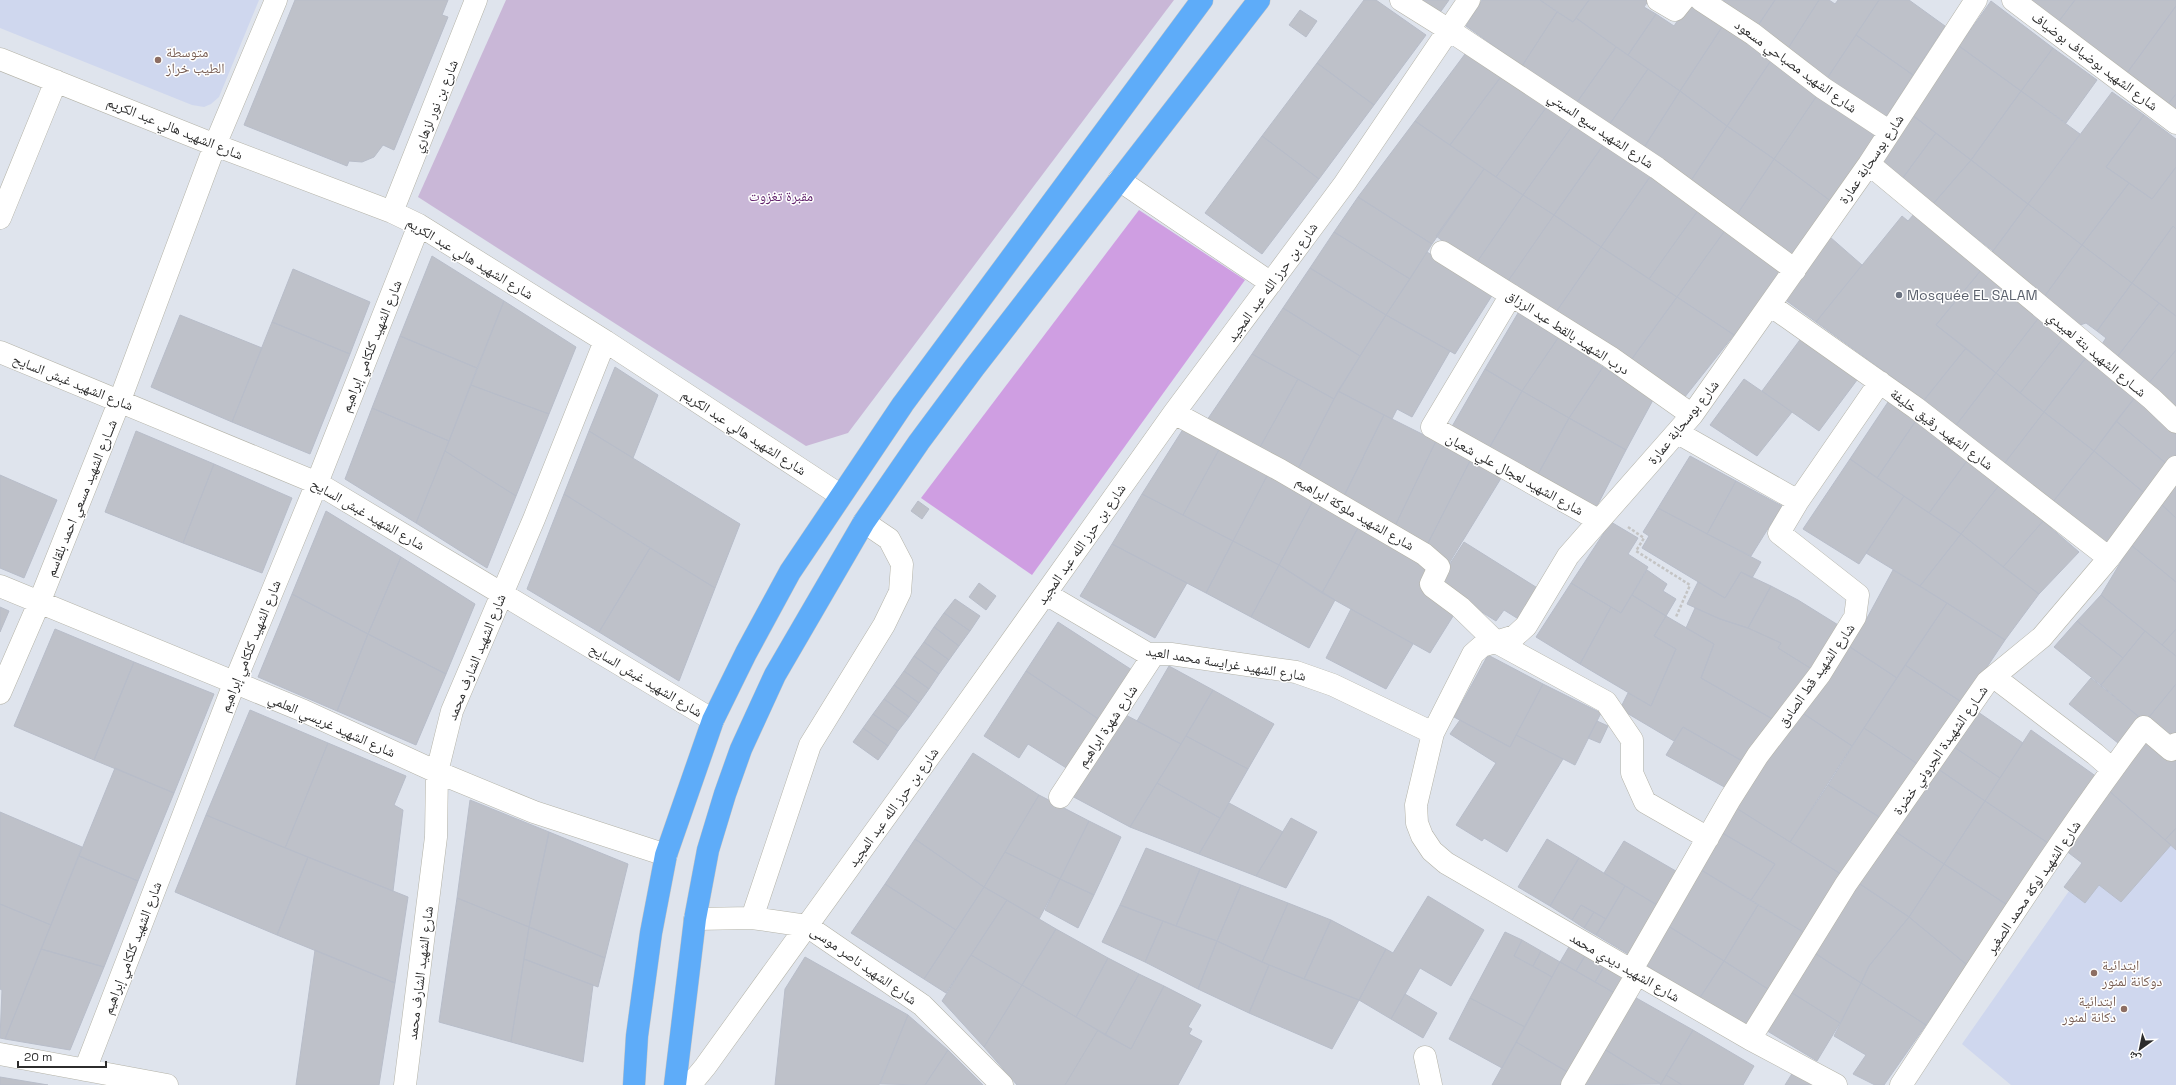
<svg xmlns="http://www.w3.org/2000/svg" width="2176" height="1085" font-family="'Space Grotesk','Noto Naskh Arabic',sans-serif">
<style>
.education{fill:#cfd7ee}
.green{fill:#cf9ee2}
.cemetery{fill:#c9b7d7}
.building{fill:#bec1c9;stroke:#b8bdc9}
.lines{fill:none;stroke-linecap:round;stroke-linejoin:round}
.minor-casing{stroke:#b4b3a8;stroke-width:23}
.highway-casing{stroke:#c4c4c4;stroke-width:23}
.path{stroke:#c4c4c4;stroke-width:2.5;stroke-dasharray:3 2;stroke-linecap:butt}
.minor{stroke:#fff;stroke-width:22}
.highway{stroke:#5eacf9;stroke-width:22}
.education-dot{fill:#8d6e63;stroke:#fff;stroke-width:1.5}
.worship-dot{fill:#6b7280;stroke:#fff;stroke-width:1.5}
.labels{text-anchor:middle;stroke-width:3;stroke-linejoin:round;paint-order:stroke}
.education-label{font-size:14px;fill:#785e54;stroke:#fff;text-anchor:start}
.street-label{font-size:14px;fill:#2c2c2c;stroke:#fff}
.park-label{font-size:14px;fill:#5d1d68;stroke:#fff}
.worship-label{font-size:14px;fill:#5b616d;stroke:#fff;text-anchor:start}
</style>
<rect width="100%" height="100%" fill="#dfe4ed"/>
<path class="education" d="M0,0H259L219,97L211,104L204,107L192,105L0,28Z
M2171,845L2176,850V1085H2011L1962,1044L2069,891L2085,903L2099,885L2121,902Z"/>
<path class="green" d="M1139,210L1245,280L1032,575L921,498Z"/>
<path class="cemetery" d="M506,0H1174L848,433L806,446L418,197Z"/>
<path class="building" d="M295,0H448L442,15L448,17L394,150L383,145L374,157L362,162L349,161L347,166L244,125Z
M1364,0H1376L1426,35L1374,105L1317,63Z
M1419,0H1449L1439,14Z
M1482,0H1540L1557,12L1522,66L1466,26Z
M1540,0H1589L1573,22Z
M1589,0H1649L1644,7L1656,14L1628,55L1576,18Z
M1724,0H1775L1757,27L1722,3Z
M1775,0H1819L1787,50L1757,27Z
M1819,0H1829L1835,4L1838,0H1879L1826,80L1787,50Z
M1879,0H1909L1945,26L1913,75L1856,35Z
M2030,0H2075L2059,21Z
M2075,0H2176V6L2127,73L2059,21Z
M1991,1L2053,48L2021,91L1959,46Z
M1690,2L1724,24L1680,91L1628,55L1656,14L1674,26Z
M2176,6V94L2168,104L2127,73Z
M1300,10L1317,21L1306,37L1289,25Z
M1557,12L1573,22L1576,18L1616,47L1575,105L1522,66Z
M1724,24L1772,59L1727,126L1680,91Z
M1856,35L1913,75L1885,119L1826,80Z
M1959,46L2021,91L1971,160L1912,115Z
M1616,47L1648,69L1609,125L1575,105Z
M2053,48L2097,80L2066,123L2021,91Z
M1468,50L1503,74L1450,145L1415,121Z
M1772,59L1818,94L1774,159L1727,126Z
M1317,63L1374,105L1319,179L1262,136Z
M1648,69L1680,91L1643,149L1609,125Z
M1503,74L1548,105L1496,177L1450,145Z
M1680,91L1727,126L1690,182L1643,149Z
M2021,91L2080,134L2028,204L1971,160Z
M2112,92L2144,115L2106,167L2129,183L2082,245L2028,204Z
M1818,94L1877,132L1832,202L1774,159Z
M2176,94V110L2168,104Z
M1548,105L1573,125L1523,195L1496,177Z
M1912,115L1936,133L1902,179L1880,161Z
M2144,115L2176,139V167L2152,199L2106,167Z
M1415,121L1484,169L1432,244L1358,197Z
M1573,125L1604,144L1554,215L1523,195Z
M1727,126L1774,159L1736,216L1690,182Z
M1936,133L1971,160L1933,204L1902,179Z
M1262,136L1319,179L1262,254L1205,213Z
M1604,144L1652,174L1601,247L1554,215Z
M1774,159L1832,202L1795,260L1736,216Z
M1971,160L2028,204L1993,251L1933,204Z
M2176,167V229L2173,226L2132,283L2082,245L2129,183L2152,199Z
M1484,169L1523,195L1475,265L1436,236Z
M1652,174L1699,209L1649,279L1601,247Z
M1523,195L1554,215L1506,284L1475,265Z
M1358,197L1432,244L1410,279L1334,232Z
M2028,204L2082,245L2044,297L1990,255Z
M1699,209L1726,229L1677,297L1649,279Z
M1914,214L1982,269L1936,325L1966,348L1924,400L1816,322L1902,216L1908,221Z
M1554,215L1601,247L1556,312L1506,284Z
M2173,226L2176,229V316L2132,283Z
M1726,229L1784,272L1734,335L1677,297Z
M1334,232L1410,279L1386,315L1310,268Z
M1830,237L1862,265L1816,322L1784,299Z
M2082,245L2132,283L2097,331L2086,323L2080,325L2044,297Z
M1601,247L1677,297L1631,360L1556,312Z
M1427,252L1493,294L1455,354L1386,315Z
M432,256L504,301L477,368L400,336Z
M1310,268L1386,315L1360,356L1283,308Z
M293,269L370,302L350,354L272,322Z
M1982,269L2040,316L1996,373L1936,325Z
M2132,283L2159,303L2117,357L2102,344L2106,338L2097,331Z
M1677,297L1734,335L1684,398L1631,360Z
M504,301L576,347L549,414L471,385Z
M2159,303L2176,316V350L2148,384L2117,357Z
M1283,308L1360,356L1334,399L1252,354Z
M1518,313L1558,338L1522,391L1485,369Z
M180,315L262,348L232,422L151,387Z
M1386,315L1450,351L1412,417L1397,409L1392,419L1338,391Z
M2040,316L2065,336L2020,393L1996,373Z
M272,322L350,354L310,454L232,422Z
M400,336L477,368L449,441L372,408Z
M2065,336L2088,355L2044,412L2020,393Z
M1802,337L1860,376L1819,431L1762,391Z
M1558,338L1603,367L1569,418L1522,391Z
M1966,348L1996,373L1954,428L1922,403Z
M2176,350V408L2148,384Z
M1252,354L1298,379L1259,449L1207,420Z
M2088,355L2136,396L2094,451L2044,412Z
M615,367L658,395L633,458L589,431Z
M1603,367L1653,400L1626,450L1569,418Z
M1485,369L1522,391L1488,450L1450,430Z
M1996,373L2044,412L2004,464L1954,428Z
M1298,379L1334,399L1297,471L1259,449Z
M1744,379L1792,412L1757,456L1710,425Z
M471,385L549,414L516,496L445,451Z
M1338,391L1384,415L1343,498L1297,471Z
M1522,391L1569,418L1537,476L1488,450Z
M2136,396L2176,431V457L2169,466L2116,421Z
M1890,399L1917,419L1877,478L1850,459Z
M372,408L449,441L416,523L345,479Z
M2044,412L2094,451L2052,503L2004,464Z
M1384,415L1436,441L1394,528L1343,498Z
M1569,418L1626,450L1596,508L1537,476Z
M1917,419L1969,458L1929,513L1877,478Z
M2116,421L2169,466L2148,496L2094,451Z
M1185,426L1221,446L1183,515L1142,494Z
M136,431L214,464L183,543L105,512Z
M589,431L740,524L715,588L564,494Z
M1436,441L1471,459L1426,547L1394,528Z
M1221,446L1269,472L1233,541L1183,515Z
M445,451L516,496L487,568L416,523Z
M2094,451L2148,496L2109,549L2052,503Z
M1690,456L1736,481L1707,534L1658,508Z
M1969,458L2000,484L1961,534L1929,513Z
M1471,459L1503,475L1448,565L1426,547Z
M1850,459L1904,496L1859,564L1803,529Z
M214,464L292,498L262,573L183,543Z
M1269,472L1315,497L1279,565L1233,541Z
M0,475L57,500L24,578L0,568Z
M1736,481L1782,506L1751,556L1707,534Z
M2176,483V518L2161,504Z
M2000,484L2043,521L2003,567L1961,534Z
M564,494L650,548L599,632L527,589Z
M1142,494L1233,541L1206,593L1112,544Z
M1904,496L1961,534L1920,586L1866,553Z
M1315,497L1359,526L1322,593L1279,565Z
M918,501L929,509L922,519L911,511Z
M2161,504L2176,518V582L2131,545Z
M1658,508L1761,562L1752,578L1741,572L1725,598L1642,548L1649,536L1643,532Z
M326,511L401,557L368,634L292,594Z
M2043,521L2079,552L2039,594L2003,567Z
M1611,522L1638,538L1628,554L1648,567L1621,613L1571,583Z
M1359,526L1434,571L1455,613L1430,653L1322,593Z
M1961,534L2039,594L2005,640L1920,586Z
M1233,541L1279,565L1251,617L1206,593Z
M1464,542L1539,589L1520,620L1504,610L1496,621L1437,584Z
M1112,544L1187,583L1155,638L1080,596Z
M2131,545L2176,582V629L2162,645L2101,595Z
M650,548L715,588L679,681L599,632Z
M401,557L475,604L446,674L368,634Z
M1279,565L1335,600L1309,648L1251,617Z
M1647,570L1667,584L1663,591L1676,599L1666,616L1632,595Z
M1893,570L1947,603L1897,678L1847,645L1866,620Z
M1741,572L1771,586L1748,628L1720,619L1687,604L1698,582L1725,598Z
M979,583L996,596L986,610L969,597Z
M1571,583L1611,607L1580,664L1536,637Z
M1771,586L1798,600L1843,628L1815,671L1778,648L1781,643L1748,628Z
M292,594L368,634L337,711L258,677Z
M1632,595L1666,616L1654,636L1676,649L1651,706L1580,664L1611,607L1621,613Z
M2101,595L2145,631L2123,658L2077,621Z
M955,599L980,616L970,631L944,613Z
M1947,603L2005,640L1963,703L1905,665Z
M0,607L9,611L0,632Z
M1695,608L1720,619L1748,628L1781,643L1778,648L1815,671L1776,721L1701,678L1714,644L1686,628Z
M1351,609L1413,644L1386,689L1326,658Z
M944,613L970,631L959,646L934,627Z
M1666,616L1714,644L1701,678L1776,721L1744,762L1683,727L1674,741L1620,709L1628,693L1651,706L1676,649L1654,636Z
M2077,621L2123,658L2101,685L2054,647Z
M1058,622L1132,670L1100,720L1026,671Z
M934,627L959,646L949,660L924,642Z
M55,629L134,662L94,760L14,726Z
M2176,629V656L2162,645Z
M2145,631L2176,656V684L2145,722L2101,685Z
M368,634L446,674L416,745L337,711Z
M924,642L949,660L939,674L914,656Z
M1847,645L1897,678L1852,746L1798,710Z
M1488,655L1543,684L1510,747L1454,717Z
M914,656L939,674L929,689L904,671Z
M134,662L214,694L174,793L94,760Z
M1905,665L1963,703L1922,767L1864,728Z
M1169,666L1213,690L1181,744L1137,721Z
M904,671L929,689L919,703L894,685Z
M1026,671L1100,720L1068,769L1028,744L1019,758L984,736Z
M2091,678L2139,717L2118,743L2069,704Z
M1543,684L1601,713L1575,765L1516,735Z
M2176,684V736L2170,743L2145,722Z
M894,685L919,703L909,717L884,699Z
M1213,690L1274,724L1248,769L1186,736Z
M884,699L909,717L898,731L873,714Z
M250,710L328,743L285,848L206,815Z
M1798,710L1852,746L1790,842L1733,806Z
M1978,712L2023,743L2000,778L1954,747Z
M1122,713L1181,744L1130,827L1070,795Z
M873,714L898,731L888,746L863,728Z
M1460,720L1510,747L1516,735L1563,759L1507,852L1484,838L1482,841L1456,825L1496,763L1450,734Z
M1597,721L1608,726L1600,743L1588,738Z
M1683,727L1744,762L1728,789L1666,755Z
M863,728L888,746L878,760L853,742Z
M1864,728L1922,767L1884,820L1828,785Z
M2031,730L2097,777L2048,843L1985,801Z
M1186,736L1248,769L1220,818L1157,783Z
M2142,741L2154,742L2176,761V828L2165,840L2108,790Z
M328,743L406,776L394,805L403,810L393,891L285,848Z
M1954,747L2000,778L1985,801L1938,769Z
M973,753L1039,795L984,887L915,839Z
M115,768L174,793L138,881L79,856Z
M1938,769L1985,801L1944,864L1893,830Z
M1157,783L1220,818L1199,854L1130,827Z
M1828,785L1884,820L1844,876L1790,842Z
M2108,790L2171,845L2121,902L2099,885L2085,903L2064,887L2082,863L2065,850Z
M1039,795L1089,821L1060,879L1005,852Z
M470,800L549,832L529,927L457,898Z
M1985,801L2048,843L2009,906L1944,864Z
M1229,803L1283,832L1256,876L1199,854Z
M1733,806L1844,876L1805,933L1751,900L1775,864L1719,831Z
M0,812L82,847L51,925L0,904Z
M206,815L308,857L277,935L175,892Z
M1291,818L1317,832L1286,888L1256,876Z
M1089,821L1121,837L1094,895L1060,879Z
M2176,828V850L2165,840Z
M1893,830L1944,864L1909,917L1857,882Z
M1719,831L1775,864L1751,900L1698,868Z
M549,832L628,864L605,958L529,927Z
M915,839L984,887L956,930L885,884Z
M1547,839L1579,858L1550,906L1518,887Z
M1624,841L1681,874L1662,908L1604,873Z
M1146,848L1200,869L1176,926L1120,905Z
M1005,852L1060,879L1039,919L984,887Z
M79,856L138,881L104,967L41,949Z
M308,857L408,897L395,983L277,935Z
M1579,858L1625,886L1606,919L1581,905L1572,920L1550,906Z
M1944,864L2009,906L1967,965L1909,917Z
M1698,868L1758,905L1724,961L1665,924Z
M1200,869L1241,885L1217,941L1176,926Z
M1060,879L1094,895L1078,928L1045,910Z
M1857,882L1909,917L1869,966L1861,983L1813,952Z
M885,884L956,930L924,979L851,933Z
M1241,885L1288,903L1262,962L1217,941Z
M1625,886L1662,908L1633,957L1596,935Z
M984,887L1007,900L946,993L924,979Z
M1428,896L1484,930L1451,986L1420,968L1391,1019L1359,1000L1386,949L1393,953Z
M457,898L529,927L511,1042L439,1022Z
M1007,900L1056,929L1022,985L971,955Z
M1288,903L1331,920L1304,979L1262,962Z
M0,904L51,925L5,1039L0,1038L2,990L0,989Z
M1120,905L1163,921L1145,962L1102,942Z
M1581,905L1594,912L1584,928L1572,920Z
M1758,905L1805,933L1771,991L1724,961Z
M1594,912L1606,919L1596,935L1584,928Z
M1909,917L1967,965L1926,1025L1861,983L1869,966Z
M1331,920L1386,949L1359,1000L1304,979Z
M1163,921L1217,941L1198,989L1145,962Z
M1665,924L1724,961L1699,999L1643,963Z
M529,927L605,958L598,987L524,959Z
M1056,929L1108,958L1076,1017L1022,985Z
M1505,932L1522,940L1514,956L1552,977L1525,1027L1470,998Z
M1522,940L1541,951L1533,966L1514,956Z
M1217,941L1269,965L1249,1013L1198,989Z
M1570,945L1586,954L1576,971L1560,962Z
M41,949L104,967L70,1050L5,1039Z
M315,950L395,983L379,1085H296Z
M1541,951L1560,962L1552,977L1533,966Z
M1813,952L1861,983L1840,1023L1789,991Z
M1586,954L1605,965L1595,982L1576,971Z
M971,955L1022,985L984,1047L942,1001Z
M805,957L908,1015L879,1085H775L785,989Z
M1108,958L1139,974L1105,1035L1076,1017Z
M524,959L593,985L583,1062L511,1042Z
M1724,961L1771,991L1745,1029L1699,999Z
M1560,962L1618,995L1571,1074L1516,1042Z
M1269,965L1359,1000L1332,1049L1249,1013Z
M1605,965L1628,978L1618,995L1595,982Z
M1139,974L1164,986L1131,1049L1105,1035Z
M1861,983L1926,1025L1884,1085H1875L1853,1074L1866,1055L1834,1036Z
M1022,985L1098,1030L1065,1085H1017L984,1047Z
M1164,986L1201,1005L1188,1027L1192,1029L1189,1034L1202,1041L1178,1085H1065L1098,1030L1131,1049Z
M1789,991L1840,1023L1817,1061L1764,1029Z
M1405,994L1437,1013L1423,1038L1391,1019Z
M1631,995L1693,1030L1661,1084L1601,1047Z
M1470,998L1525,1027L1502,1068L1449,1039Z
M908,1015L948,1050L925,1085L880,1084Z
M1693,1030L1754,1066L1743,1085H1682L1666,1075Z
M1516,1042L1571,1074L1565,1085H1492Z
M1601,1047L1661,1084L1579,1085Z
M948,1050L983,1085H925Z
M1793,1072L1817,1085H1785Z
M1666,1075L1682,1085H1660Z
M0,1077L48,1085H0Z"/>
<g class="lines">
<defs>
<path id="minor" d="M1401,0L1449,30L1657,168L1795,270
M1658,0L1675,10L1683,0
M1701,0L1753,34L1823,88L1890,132
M2013,0L2176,123
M0,59L215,145L392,212L419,225L605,341L840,495
M1869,164L2152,399L2176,422
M1119,180L1271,283
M392,212L476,0
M0,218L56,81
M1442,252L1610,357L1692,415
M1511,295L1432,427L1598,520
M1770,305L1916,408L2109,558
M0,352L317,483L713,720
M1174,413L1280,470L1424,554L1439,567L1431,584L1433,587L1460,607L1496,642L1606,702L1632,740V773L1645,802L1708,838
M1678,433L1798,501
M0,586L304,711L437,772L534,812L666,855
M1046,594L1148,654H1171L1296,672L1333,685L1433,733
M1994,677L2095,754L2112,769
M0,693L39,603L120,400L215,145L276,0
M1060,797L1154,654
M752,918L810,745L884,625L900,592L902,564L889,539L864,522
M695,919L752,918L807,926L922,1005L1002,1085
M1631,971L1730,799L1758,755L1820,674L1855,617L1858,595L1779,533L1798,501L1880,382
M1750,1039L1846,884L1987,682L2042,637L2109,558L2176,467
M0,1054L167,1085
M1425,1057L1431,1085
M85,1070L234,684L317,483L419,225
M405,1085L436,837L437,772L452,711L534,519L605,341
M690,1085L705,1067L949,729L1174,413L1345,183L1469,0
M1572,1085L1637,974
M1836,1085L1750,1039L1446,863L1432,851L1422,836L1417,823L1416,805L1433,733L1473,654L1482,646L1515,636L1526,626L1568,556L1692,415L1869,164L1976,0
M1901,1085C1980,965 2057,842 2144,727L2171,750L2176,744"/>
<path id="highway" d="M634,1085L637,1036L651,933L666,855L713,720L746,653L790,572L903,404L1202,0
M675,1085L695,919L708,850L725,794L741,749L775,675L864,522L919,442L974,368L1259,0"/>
</defs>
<use href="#minor" class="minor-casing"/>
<use href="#highway" class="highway-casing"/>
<path class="path" d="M1628,527L1644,538L1636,551L1690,585L1676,617"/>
<use href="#minor" class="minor"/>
<use href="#highway" class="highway"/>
</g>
<g class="education-dot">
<circle cx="158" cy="60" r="4"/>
<circle cx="2094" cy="973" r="4"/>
<circle cx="2124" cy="1009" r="4"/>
</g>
<circle class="worship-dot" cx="1899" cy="295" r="4"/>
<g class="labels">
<g class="education-label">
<text x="166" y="57">متوسطة<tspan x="166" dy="16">الطيب خراز</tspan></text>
<text x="2102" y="970">ابتدائية<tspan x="2102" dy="16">دوكانة لمنور</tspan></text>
<text x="2116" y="1006" text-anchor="end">ابتدائية<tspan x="2116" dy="16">دكانة لمنور</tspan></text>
</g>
<g class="street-label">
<text transform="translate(2095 61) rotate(37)" y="5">شارع الشهيد بوضياف بوضياف</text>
<text transform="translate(1796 66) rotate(36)" y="5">شارع الشهيد مصباحي مسعود</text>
<text transform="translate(435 106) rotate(-68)" y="5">شارع بن نور لزهاري</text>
<text transform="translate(175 128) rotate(22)" y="5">شارع الشهيد هالي عبد الكريم</text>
<text transform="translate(1601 130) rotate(34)" y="5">شارع الشهيد سبع السبتي</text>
<text transform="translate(1871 159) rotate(-56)" y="5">شارع بوسحابة عمارة</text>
<text transform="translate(470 258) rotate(31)" y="5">شارع الشهيد هالي عبد الكريم</text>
<text transform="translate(1272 282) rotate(-54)" y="5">شارع بن حرز الله عبد المجيد</text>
<text transform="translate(1568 332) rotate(33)" y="5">درب الشهيد بالقط عبد الرزاق</text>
<text transform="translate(371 346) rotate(-68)" y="5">شارع الشهيد كلكامي إبراهيم</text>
<text transform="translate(2097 354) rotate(40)" y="5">شــارع الشهيد بتة لعبيدي</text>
<text transform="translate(73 382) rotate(22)" y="5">شارع الشهيد غبش السايح</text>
<text transform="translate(1683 422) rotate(-51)" y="5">شارع بوسحابة عمارة</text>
<text transform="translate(1942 429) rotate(37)" y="5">شارع الشهيد رقيق خليفة</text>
<text transform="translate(744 432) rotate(33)" y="5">شارع الشهيد هالي عبد الكريم</text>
<text transform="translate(1515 474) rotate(29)" y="5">شارع الشهيد لعجال علي شعبان</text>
<text transform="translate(81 498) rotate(-68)" y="5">شــارع الشهيد مسعي احمد بلقاسم</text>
<text transform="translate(1355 513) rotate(30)" y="5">شارع الشهيد ملوكة ابراهيم</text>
<text transform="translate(368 514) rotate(30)" y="5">شارع الشهيد غبش السايح</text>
<text transform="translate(1081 544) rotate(-55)" y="5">شارع بن حرز الله عبد المجيد</text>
<text transform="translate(250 646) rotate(-68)" y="5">شارع الشهيد كلكامي إبراهيم</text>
<text transform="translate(476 657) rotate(-68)" y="5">شارع الشهيد الشارف محمد</text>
<text transform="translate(1226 663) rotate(9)" y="5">شارع الشهيد غرايسة محمد العيد</text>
<text transform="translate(1816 675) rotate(-55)" y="5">شارع الشهيد قط الصادق</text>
<text transform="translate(646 680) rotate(31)" y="5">شارع الشهيد غبش السايح</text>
<text transform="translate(332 725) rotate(24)" y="5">شارع الشهيد غريسي العلمي</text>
<text transform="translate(1107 726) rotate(-56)" y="5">شارع شهرة ابراهيم</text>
<text transform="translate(1940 750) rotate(-55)" y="5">شــارع الشهيدة الجروني خضرة</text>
<text transform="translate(893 807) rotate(-54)" y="5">شارع بن حرز الله عبد المجيد</text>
<text transform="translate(2033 887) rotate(-56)" y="5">شارع الشهيد لوكة محمد الصغير</text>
<text transform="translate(132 948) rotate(-69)" y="5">شارع الشهيد كلكامي إبراهيم</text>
<text transform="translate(864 965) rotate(35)" y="5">شارع الشهيد ناصر موسى</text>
<text transform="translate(1625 967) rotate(30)" y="5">شارع الشهيد ديدي محمد</text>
<text transform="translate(420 973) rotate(-83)" y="5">شارع الشهيد الشارف محمد</text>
</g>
<g class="park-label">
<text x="781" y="201">مقبرة تغزوت</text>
</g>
<g class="worship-label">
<text x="1907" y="300">Mosquée EL SALAM</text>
</g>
</g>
<g transform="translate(2140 1049) rotate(213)" stroke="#ffffff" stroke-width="3" paint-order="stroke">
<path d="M0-3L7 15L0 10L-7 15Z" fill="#2c2c2c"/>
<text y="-6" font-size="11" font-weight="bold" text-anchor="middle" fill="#2c2c2c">ش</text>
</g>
<path d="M18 1061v6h88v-6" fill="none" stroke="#2c2c2c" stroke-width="2"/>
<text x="24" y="1061" font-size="12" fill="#2c2c2c" stroke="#ffffff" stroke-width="3" paint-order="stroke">20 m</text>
</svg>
